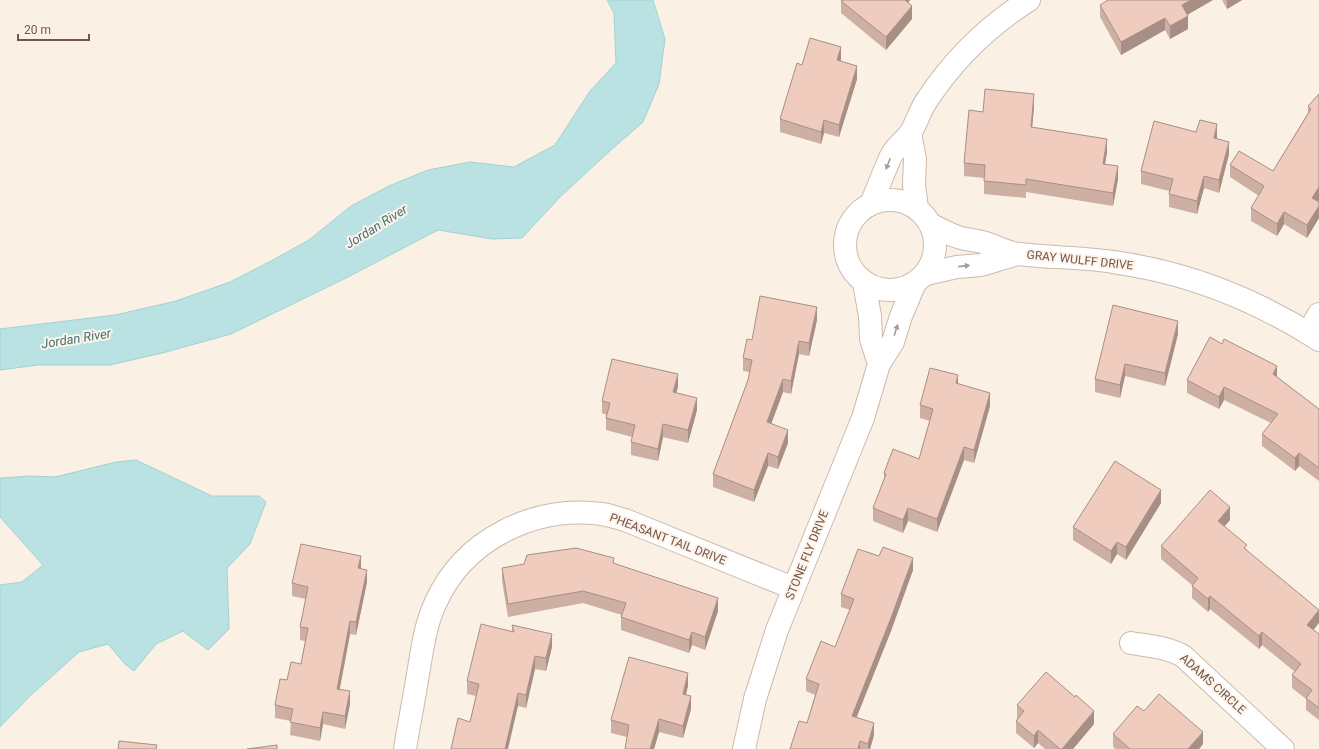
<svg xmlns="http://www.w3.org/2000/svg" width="1319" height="749" font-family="Roboto,sans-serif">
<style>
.water{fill:#bae2e3;stroke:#a1d2d4}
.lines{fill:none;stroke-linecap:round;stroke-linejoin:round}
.street-casing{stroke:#ceb9ae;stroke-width:24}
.street{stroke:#fff;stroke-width:22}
.wall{fill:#ceafa3}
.shaded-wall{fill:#a78f85}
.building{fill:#efccbe;stroke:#a78f85}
.oneway{fill:#aa9993}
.labels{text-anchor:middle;stroke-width:4;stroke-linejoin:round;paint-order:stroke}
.street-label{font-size:12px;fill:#72554b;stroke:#fef4ea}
.water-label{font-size:13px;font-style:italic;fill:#407376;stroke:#fef4ea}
</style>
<rect width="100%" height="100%" fill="#fbf0e4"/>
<path class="water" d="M607,0H653L665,39L659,84L643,122L612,149L561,196L522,238L492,239L438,230L344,279L231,334L166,352L110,365H38L0,370V329L115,315L176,301L230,282L271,261L309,240L351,206L389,186L428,170L470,162L514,167L555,145L590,91L616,63L614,13Z
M136,460L212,496H259L266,502L250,544L227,568L229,629L208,650L183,631L156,644L134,671L125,664L108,644L79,652L31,695L0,727V585L22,582L43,565L0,517V478L30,476L55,477L116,462Z"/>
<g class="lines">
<defs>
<path id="street" d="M910,133L915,159L914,185L917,208
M845 245a45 45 0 1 1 90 0a45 45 0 1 1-90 0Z
M871,204C878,188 884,171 891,156C895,147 905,141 911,132C917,122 920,110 927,100C954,59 988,26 1029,0
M930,224C940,229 950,235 961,238C968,240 975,240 982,242C994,245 1007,253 1019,254C1050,258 1082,257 1113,262C1186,272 1257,300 1319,340
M926,274L957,267L981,265L1017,254
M864,283L870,316L871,339L879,364
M1308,333L1319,314
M1131,643C1149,646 1167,647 1183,656L1283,749
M405,749C409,724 414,699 418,674C422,651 425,626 435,604C463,540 533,505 602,514C609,515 617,518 625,520L793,588
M744,749L755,699L777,630L863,418L879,364L893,342L901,316L915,283"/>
</defs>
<use href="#street" class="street-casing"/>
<use href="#street" class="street"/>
</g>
<path class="wall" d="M910,0L908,3L912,19L886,50L841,13V1Z
M1222,0H1242L1227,9Z
M1100,5L1188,14V29L1170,39L1165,30L1121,55L1100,17Z
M841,60V61L857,79L839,137L824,133L821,144L780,132V119L802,65Z
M1319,94L1318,202H1319V218L1307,238L1284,224L1277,236L1251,221V208L1259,196L1230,177V165L1273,171L1308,113V106Z
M1034,107L1032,127L1107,152L1105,164L1118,179L1113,206L1026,192V198L984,194V178L964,176V163L983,112Z
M1196,132L1217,137V138L1229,154L1219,193L1204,188L1197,214L1169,207V191L1141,184V171Z
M817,320L809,356L799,354L791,394L783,392L771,424L788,443L778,469L768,466L754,502L713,487V474L748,380L750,372L743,371V358L752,340Z
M1178,334L1165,386L1125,376L1120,398L1095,392V379Z
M1222,344L1277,377L1319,409V481L1299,466L1295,471L1262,446V434L1271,423L1224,400L1219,409L1187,393V380Z
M958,384L990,406L974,463L964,460L937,532L908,521L903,533L873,521V508L884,480V473L919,459L930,421L920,418V405Z
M678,387L676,393L697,410L688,443L663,437L658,461L631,455V442L632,437L606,430V418L607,415L602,413V401Z
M1161,503L1126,560L1117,554L1111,564L1073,540V527Z
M1230,520L1224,526L1247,550L1313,630L1319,634V720L1306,710V699L1292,688V675L1295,672L1262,645L1259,649L1210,609L1208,612L1192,598V585L1161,559V546Z
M614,563L718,611L705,650L692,645L689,653L621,630V617L622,615L583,603L508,617L502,581V568Z
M361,569L367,582L356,635L350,634L340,689L350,704L345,729L323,724L320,741L290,735L291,721L275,718V705L287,680L301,664L305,641L300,640V627L306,599L292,596V583Z
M913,570L891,631L856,717L874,735L870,749H790L807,723L815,695L806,691V679L835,647L850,610L841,607V594Z
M512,625L552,647L546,671L535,669L526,708L518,706L470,722L476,696L467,694V681L512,631Z
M688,686L686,694L691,709L683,738L659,732L654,749H625L627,737L611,733V720Z
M1017,705L1094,724L1073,749H1045L1038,743L1034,748L1016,733V721L1018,719L1017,718Z
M1144,711L1203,744L1199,749H1116L1113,747V734Z"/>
<path class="shaded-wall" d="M902,0H910L902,10Z
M1191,0H1213L1182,18V5Z
M1227,0H1242L1227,9Z
M912,6V19L886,50V37Z
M1188,16V29L1170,39V26Z
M1165,18V30L1121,55V42Z
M841,47V60L837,73V60Z
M857,66V79L839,137V125Z
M1034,94V107L1031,140V127Z
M824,120V133L821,144V132Z
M1217,124V137L1214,150V138Z
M1107,139V152L1103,176V164Z
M1229,142V154L1219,193V180Z
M1118,166V179L1113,206V193Z
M1204,176V188L1197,214V201Z
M1319,187V200L1312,211V198Z
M1319,206V218L1307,238V225Z
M1284,212V224L1277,236V224Z
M817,307V320L809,356V343Z
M1178,321V334L1165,386V373Z
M799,341V354L791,394V381Z
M1125,364V376L1120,398V385Z
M1277,366V379L1273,374Z
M678,374V387L673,405V392Z
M958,375V388L956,383Z
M783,379V392L767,435V422Z
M1224,387V400L1219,409V397Z
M990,393V406L974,463V450Z
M697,398V410L688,443V430Z
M663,424V437L658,461V449Z
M788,430V443L778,469V457Z
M964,447V460L937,532V519Z
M768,453V466L754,502V490Z
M1299,453V466L1295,471V458Z
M1161,490V503L1126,560V547Z
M1230,507V520L1218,534V521Z
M908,508V521L903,533V520Z
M1117,542V554L1111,564V551Z
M361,556V569L358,568Z
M913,558V570L891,631L852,729V716Z
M367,570V582L356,635V622Z
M1210,596V609L1208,612V599Z
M718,598V611L705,650V637Z
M1319,610V623L1307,638V625Z
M350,621V634L337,702V689Z
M692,632V645L689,653V640Z
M1262,632V645L1259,649V636Z
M552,634V647L546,671V658Z
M535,656V669L526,708V695Z
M688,673V686L683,706V694Z
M350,691V704L345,729V716Z
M518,693V706L508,749H505Z
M691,696V709L683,738V726Z
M1094,711V724L1073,749H1062Z
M323,712V724L320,741V728Z
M659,719V732L654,749H650Z
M874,723V735L870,749H868V744Z
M1038,730V743L1034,748V736Z
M1203,732V744L1199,749H1188Z
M860,741V749H858Z"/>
<path class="building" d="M842,0H905L912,6L886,37L841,1Z
M1108,0H1191L1182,5L1188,16L1170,26L1165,18L1121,42L1100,5Z
M810,38L841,47L837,60L857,66L839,125L824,120L821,132L780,119L797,63L802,65Z
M985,89L1034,94L1031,127L1107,139L1103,164L1118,166L1113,193L1026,179V185L984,181L985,165L964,163L969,110L983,112Z
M1319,94V187L1312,198L1319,202V206L1307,225L1284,212L1277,224L1251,208L1264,186L1230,165L1239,151L1273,171L1311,109L1308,106Z
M1200,120L1217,124L1214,138L1229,142L1219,180L1204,176L1197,201L1169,194L1173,179L1141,171L1154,121L1196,132Z
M760,296L817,307L809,343L799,341L791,381L783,379L767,422L788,430L778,457L768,453L754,490L713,474L748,380L752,360L743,358L747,339L752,340Z
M1113,305L1178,321L1165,373L1125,364L1120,385L1095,379Z
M1210,337L1222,344L1224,339L1277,366L1273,374L1319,409V468L1299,453L1295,458L1262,434L1278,414L1224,387L1219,397L1187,380Z
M612,359L678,374L673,392L697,398L688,430L663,424L658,449L631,442L635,425L606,418L610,403L602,401Z
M930,368L958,375L956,383L990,393L974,450L964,447L937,519L908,508L903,520L873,508L886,474L884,473L893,449L919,459L933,409L920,405Z
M1115,461L1161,490L1126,547L1117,542L1111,551L1073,527Z
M1210,490L1230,507L1218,521L1247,545L1244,548L1319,610L1307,625L1319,634V708L1306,698L1312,690L1292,675L1301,664L1262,632L1259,636L1210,596L1208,599L1192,586L1198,578L1161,546Z
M301,544L361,556L358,568L367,570L356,622L350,621L337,689L350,691L345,716L323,712L320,728L290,722L293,709L275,705L280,679L287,680L291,662L301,664L308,628L300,627L308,587L292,583Z
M883,547L913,558L891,618L852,716L874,723L868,744L860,741L858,749H790L799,721L807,723L819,684L806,679L821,641L835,647L854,599L841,594L858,549L879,556Z
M576,548L614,558L613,563L718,598L705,637L692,632L689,640L621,617L626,603L583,591L508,604L502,568L524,564L527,555Z
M481,624L514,632L512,625L552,634L546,658L535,656L526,695L518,693L505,749H451L458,718L470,722L479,684L467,681Z
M629,657L688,673L683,694L691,696L683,726L659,719L650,749H625L629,725L611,720Z
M1046,672L1075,697L1076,695L1094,711L1062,749H1060L1038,730L1034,736L1016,721L1024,711L1017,705Z
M1159,694L1203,732L1188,749H1130L1113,734L1137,706L1144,711Z
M119,741L157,745L156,749H118Z
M277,745V749H247Z"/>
<defs><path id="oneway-solid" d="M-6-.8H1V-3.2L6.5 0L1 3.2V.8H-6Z"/></defs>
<g class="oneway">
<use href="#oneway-solid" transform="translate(888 164) rotate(111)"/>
<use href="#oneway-solid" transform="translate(964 266) rotate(-6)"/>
<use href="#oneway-solid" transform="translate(896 330) rotate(-72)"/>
</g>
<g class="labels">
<g class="street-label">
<text transform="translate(1080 260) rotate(6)" y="4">GRAY WULFF DRIVE</text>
<text transform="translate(668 539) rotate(21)" y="4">PHEASANT TAIL DRIVE</text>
<text transform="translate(807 555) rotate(-68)" y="4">STONE FLY DRIVE</text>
<text transform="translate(1213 684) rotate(42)" y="4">ADAMS CIRCLE</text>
</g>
<g class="water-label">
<text transform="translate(376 226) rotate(-32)" y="5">Jordan River</text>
<text transform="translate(76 338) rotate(-9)" y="5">Jordan River</text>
</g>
</g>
<path d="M18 34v6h71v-6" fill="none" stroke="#72554b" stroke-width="2"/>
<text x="24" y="34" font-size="12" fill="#72554b" stroke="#fef4ea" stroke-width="3" paint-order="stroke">20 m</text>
</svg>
